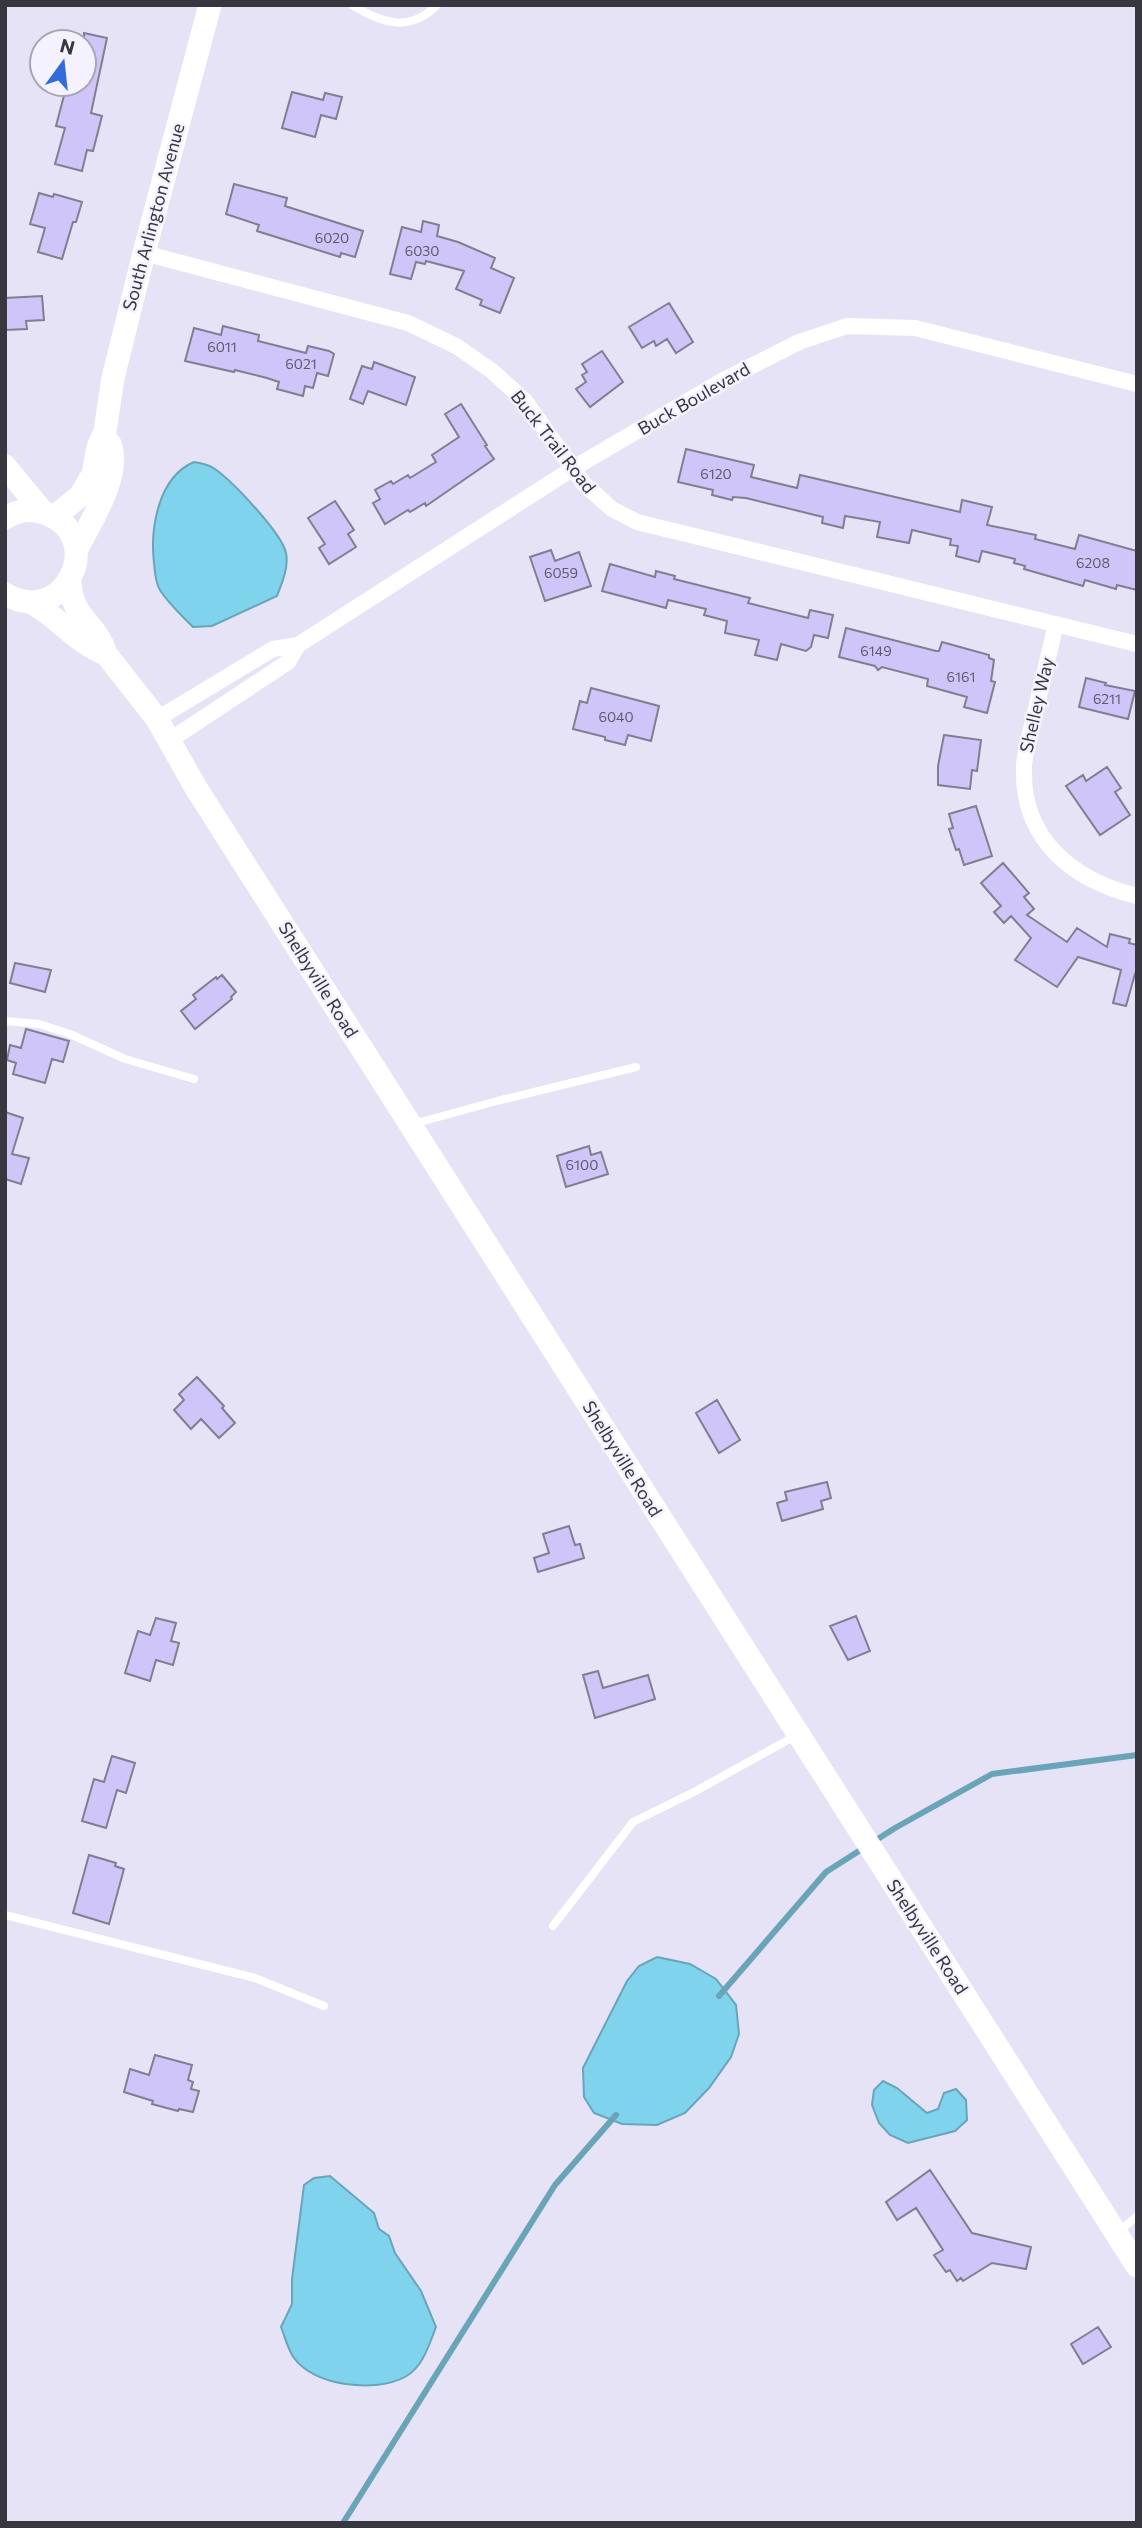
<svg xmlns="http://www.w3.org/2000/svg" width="1142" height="2528" font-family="Commissioner,sans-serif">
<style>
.water{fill:#7fd3ed;stroke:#6aa4b8;stroke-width:2}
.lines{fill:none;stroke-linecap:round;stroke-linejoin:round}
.stream{stroke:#6aa4b8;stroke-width:6}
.building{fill:#d0c5f8;stroke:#827e91;stroke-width:2}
.service{stroke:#fff;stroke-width:8}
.minor{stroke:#fff;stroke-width:16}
.secondary{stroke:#fff;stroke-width:23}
.labels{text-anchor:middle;stroke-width:5;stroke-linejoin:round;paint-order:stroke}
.number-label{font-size:14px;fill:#5e5a6c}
.street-label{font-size:18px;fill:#38363e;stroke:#f4f2fe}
</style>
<rect width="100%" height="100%" fill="#e7e3f7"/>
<path class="water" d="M194,462C201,463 208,464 215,469C232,481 282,533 286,553C289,567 282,583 277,596L212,626L193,627C182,616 168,603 160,590C155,582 155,572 154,563C150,529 158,477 194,462Z
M657,1957L690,1964L716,1979L736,2005L739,2034L731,2057L709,2088L685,2113L657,2125L622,2124L594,2113L584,2097L583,2068L627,1981L639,1966Z
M883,2081L897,2088L927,2113L938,2109L944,2093L956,2089L966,2100L967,2120L955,2131L908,2143L890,2135L879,2123L872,2105L874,2090Z
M330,2176L374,2213L379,2229L389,2236L395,2253L421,2291L436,2327C429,2345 423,2367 405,2377C375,2393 314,2386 294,2358C288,2350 285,2337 281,2327L292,2304V2279L304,2185L314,2178Z"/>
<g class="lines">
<path class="stream" d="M719,1996L826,1872L895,1828L992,1774L1137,1755
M343,2523L555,2185L616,2115"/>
</g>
<path class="building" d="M84,33L107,38L91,113L102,116L93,151L87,150L82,171L55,164L65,128L56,126L67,84H84Z
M292,92L323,100L325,93L342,97L336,119L321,115L315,137L282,128Z
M234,184L287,198L285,206L363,231L355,257L341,253L340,257L257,231L259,225L226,214Z
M39,193L53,197L54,194L82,202L76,222H73L62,259L38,252L45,228L30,224Z
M423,221L439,225L437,236L458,242L495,258L491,268L514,278L500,313L480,305L482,300L456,289L464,271L426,261L425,264L416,262L411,279L390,274L402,227L421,232Z
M42,296L44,320L26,321L27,329L5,330V298Z
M669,303L693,342L676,353L667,339L656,346L654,341L642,348L629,327Z
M223,326L259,335L258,341L306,353L308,346L329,351L334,354L328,376L317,373L313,388L305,386L303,396L277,389L279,382L267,378L235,370L234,372L185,361L194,328L221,335Z
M602,351L623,382L590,407L576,389L586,382L582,375L587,372L582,364Z
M374,362L415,377L406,405L368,391L363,404L350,399L362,366L372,369Z
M461,404L487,445L485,446L494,459L426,506L425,503L410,512L408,510L385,524L373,503L380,499L375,490L391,481L393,484L408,475L410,478L436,462L432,455L459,437L445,414Z
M686,449L754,465L751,477L797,488L800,475L960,512L962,500L992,507L987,525L1036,535L1035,539L1075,549L1079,535L1137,551V590L1117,585L1116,589L1085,580L1083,586L1024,569L1025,566L1014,563L1015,559L982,551L979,562L956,556L958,546L950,545L951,539L912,530L909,543L877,537L880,522L845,516L843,528L822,523L823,517L746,498L733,497L732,500L712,495L713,490L678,482Z
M335,501L354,530L348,534L356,547L329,564L319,548L325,544L308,518Z
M551,550L555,561L579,552L591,586L545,601L530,557Z
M610,564L655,577L656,571L675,576L674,579L750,598L748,603L808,618L810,610L833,615L828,638L814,635L811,647L806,651L781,644L777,660L755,655L759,640L725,633L727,621L704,615L706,609L668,600L666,608L602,591Z
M846,628L936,651H939L942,642L989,655V658L994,660L991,681L995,682L987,713L964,707L967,697L927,686L928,679L882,667L878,670L875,666L839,657Z
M1086,678L1106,683L1105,685L1135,691L1128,719L1079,707Z
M591,688L659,706L651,741L628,735L625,745L605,740V737L573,729L580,701L587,703Z
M944,735L981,740L977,771L972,770L970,789L938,785V766Z
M1107,767L1121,788L1115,792L1130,815L1100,835L1066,786L1083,775L1086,781Z
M976,806L992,856L964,865L959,849L956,850L949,829L953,828L949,814Z
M1003,863L1029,893L1024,897L1034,909L1027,915L1067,942L1077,928L1107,947L1110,934L1130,939L1129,943L1137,945V975L1135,974L1126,1006L1113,1003L1121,970L1078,957L1057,987L1015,960L1031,938L1011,916L1004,923L994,912L1001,906L981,883Z
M15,963L51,970L45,992L10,983Z
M222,975L236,992L231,997L232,999L195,1029L181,1011L196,999L193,995L216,977L217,979Z
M26,1029L69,1041L63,1062L52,1059L45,1083L13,1074L16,1063L7,1060L10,1045L21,1048Z
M5,1112L23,1118L12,1154L29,1158L21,1184L5,1179Z
M589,1146L591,1155L601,1152L608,1174L566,1187L557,1156Z
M197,1377L224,1406L222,1408L235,1423L219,1438L201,1419L191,1429L174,1410L184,1400L179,1394Z
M717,1400L740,1440L719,1453L696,1413Z
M827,1482L831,1498L821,1501L823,1509L782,1521L777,1503L787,1500L785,1492Z
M569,1526L575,1545L580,1544L584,1558L538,1572L534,1558L549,1553L543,1534Z
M856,1616L870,1651L848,1660L830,1626Z
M156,1618L176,1623L171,1641L179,1643L173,1665L156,1660L150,1681L125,1673L138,1631L150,1635Z
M598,1671L603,1688L648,1675L655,1699L595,1718L583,1675Z
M112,1756L135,1763L126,1793L117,1790L106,1828L82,1821L94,1779L104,1782Z
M89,1855L116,1863L115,1866L124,1869L109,1924L73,1913Z
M155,2055L192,2065L188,2080L193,2082L191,2089L199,2091L193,2112L179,2109L178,2111L152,2104L153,2101L124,2092L130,2069L149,2075Z
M930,2170L972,2233L1031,2247L1026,2269L992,2263L963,2281L961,2278L957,2281L950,2270L946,2272L934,2255L943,2250L916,2208L897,2220L886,2202Z
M1098,2327L1111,2347L1083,2364L1071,2344Z"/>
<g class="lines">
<path class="service" d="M352,5C381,23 410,33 437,5
M5,1021L39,1024L70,1034L125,1059L194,1079
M413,1124L497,1101L636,1067
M5,1915L255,1978L324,2006
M553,1926L633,1822L694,1792L797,1735
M1118,2232L1137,2216"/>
<path class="minor" d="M144,253L408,323L456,346L492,371L525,401L584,484L612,509L637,522L1137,644
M1056,624C1049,654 1042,683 1035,713C1031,731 1025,748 1024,766C1021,839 1072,880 1137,896
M298,645L572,469L722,381L799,342L847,326L915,328L1137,384
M157,719L273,649L298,645L288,662L170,740"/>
<path class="secondary" d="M5,466L43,512
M54,517L80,496L93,474L98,447L105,431L113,378L144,253L210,5
M5,518C18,510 33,508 47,514C107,537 65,629 5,594
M76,551C90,522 122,476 110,444
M70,579C70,619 97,622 106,654L157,719L196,788L1137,2266
M30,602C58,616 76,643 106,654"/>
</g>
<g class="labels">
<g class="number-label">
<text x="332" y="243">6020</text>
<text x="422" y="256">6030</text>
<text x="222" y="352">6011</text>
<text x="301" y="369">6021</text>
<text x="716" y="479">6120</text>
<text x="1093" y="568">6208</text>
<text x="561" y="578">6059</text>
<text x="876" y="656">6149</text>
<text x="961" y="682">6161</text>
<text x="1107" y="704">6211</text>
<text x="616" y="722">6040</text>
<text x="582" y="1170">6100</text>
</g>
<g class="street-label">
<text transform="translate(154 217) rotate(-75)" y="6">South Arlington Avenue</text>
<text transform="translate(694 399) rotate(-30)" y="6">Buck Boulevard</text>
<text transform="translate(553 442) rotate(52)" y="6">Buck Trail Road</text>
<text transform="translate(1037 705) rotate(-77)" y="6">Shelley Way</text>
<text transform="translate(318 980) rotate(58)" y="6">Shelbyville Road</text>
<text transform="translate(622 1459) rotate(58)" y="6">Shelbyville Road</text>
<text transform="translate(927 1937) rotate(57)" y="6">Shelbyville Road</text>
</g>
</g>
<rect width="1142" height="2528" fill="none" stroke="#38363e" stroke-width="14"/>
<g transform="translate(63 63) rotate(15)"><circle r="33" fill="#f4f2fe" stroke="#a9a7b1" stroke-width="2"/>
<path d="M0-5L12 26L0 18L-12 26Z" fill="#326cda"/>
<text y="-10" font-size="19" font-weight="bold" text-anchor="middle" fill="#38363e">N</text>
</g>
</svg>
